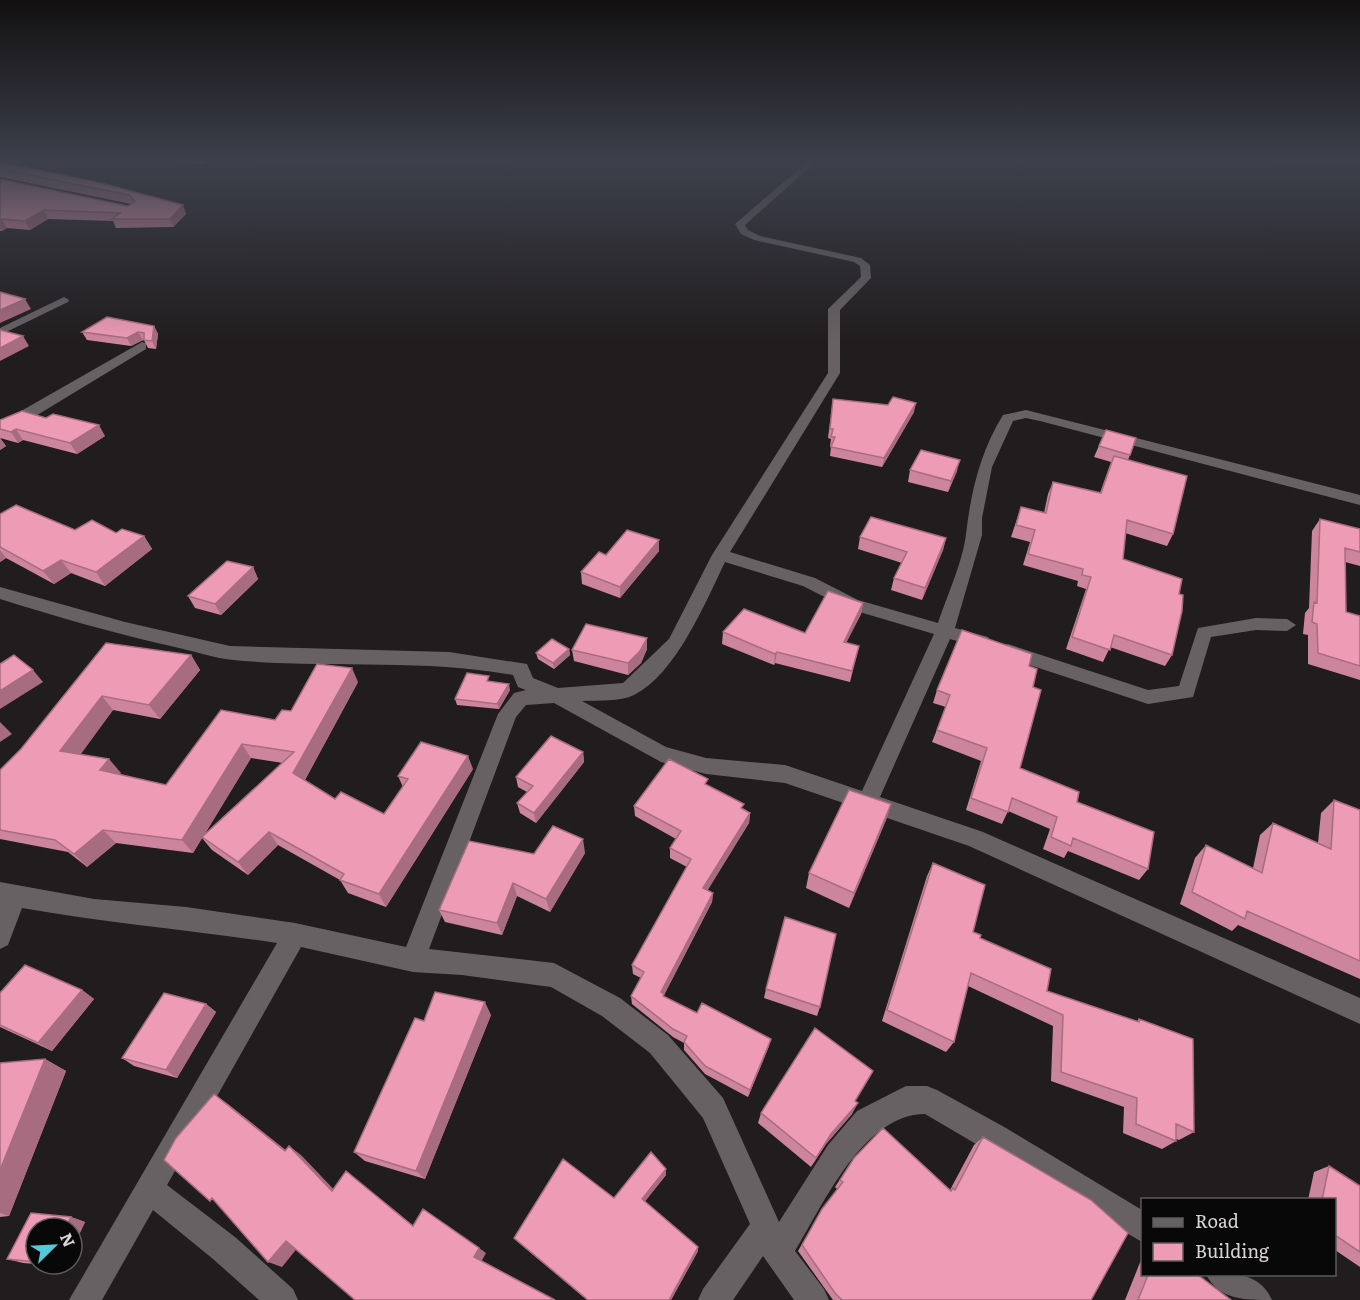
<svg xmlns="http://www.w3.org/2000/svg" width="1360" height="1300" font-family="Literata,serif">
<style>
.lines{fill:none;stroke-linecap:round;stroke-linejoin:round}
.street{fill:#676163;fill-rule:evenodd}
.wall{fill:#cd859d;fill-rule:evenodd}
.shaded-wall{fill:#a76c7f}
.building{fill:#ee9bb6;stroke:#a76c7f;stroke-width:1.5}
</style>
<rect width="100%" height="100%" fill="#211d1e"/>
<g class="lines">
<path class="street" d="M253,160H276L272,162Z
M809,160H818L745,225L748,230L760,236L861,258L870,265L871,278L840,310V373L730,552L815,578L858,600L938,623C947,596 963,561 966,534C971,492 980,452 1003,415L1026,410L1360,495V505L1040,421L1026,418L1013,421L992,467L982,518V535L955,628L988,637L991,642L988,647L982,648L950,639L880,797L983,832L1360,998V1024L969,846L785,783L706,774L661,762L554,703L526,705L516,717L429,949L554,963L620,998L668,1035L723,1098L779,1222L828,1145L857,1111L906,1086H927L937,1090L1006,1128L1142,1210V1242L925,1114C863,1114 823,1205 795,1251L824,1289L829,1300H794L763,1256L733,1300H698L703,1289L750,1224L703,1118L650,1053L602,1016L551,987L462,975L413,972L301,947L167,1185L235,1237L293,1289L298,1300H259L213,1259L153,1210L102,1300H69L277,943C192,930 106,923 22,908L8,945L0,949V882L94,899L186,907L295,923L406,947L498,714L514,693L526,690L518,687L513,675C420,658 326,669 233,660C213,658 194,651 175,647C116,634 58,617 0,599V587L125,622L230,646L449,652L527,664L533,678L558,688L623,683L669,639L712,555L828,373V309L861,277L860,266L854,262L754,240L741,234L735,224ZM725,562L803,586L846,608L934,634L862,791L785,765L706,758L666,747L582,701C597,700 620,702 634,695C676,674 705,603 725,562Z
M64,297L69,300L68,302L0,335V328Z
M142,342L146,343V349L34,417L0,432V423Z
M1256,618L1287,619L1296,625L1287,631L1256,630L1211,637L1193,697L1148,704L1002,656L999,651L1002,646L1008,644L1148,690L1179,686L1198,628Z
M1206,1274C1233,1274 1259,1271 1272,1300C1245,1300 1218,1300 1206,1274Z"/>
</g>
<path class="wall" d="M0,160H8L1,162L183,205L186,214L173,227L116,228L113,221L48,219L30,230L7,228L2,231H0V179L128,206L131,204L0,177Z
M170,160H213L202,164Z
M154,326L158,334L156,349L148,348L144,340H143L131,346L87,340L82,332Z
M833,399L888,405L914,412L882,467L830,456L831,447L830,446L831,439L828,438Z
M0,420L105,436L77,454L23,440L18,443L0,438L6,446L0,450Z
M1106,430L1130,455L1128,460L1173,534L1167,546L1125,533L1123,559L1179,594L1172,655L1165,666L1110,647L1103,662L1066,649L1086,589L1077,586L1078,581L1023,565L1030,542L1011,537L1021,507L1044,513L1048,494L1053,482L1100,493L1111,462L1094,457Z
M910,470L957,471L948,492L908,482Z
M0,514L75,530L144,536L152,549L105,586L71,573L54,584L6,558L0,562Z
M1320,519L1360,529V566L1345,562L1346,612L1360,616V680L1308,664V635L1303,634L1305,613L1309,608L1312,531Z
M860,537L946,538L943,550L922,600L891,590L894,578L902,563L858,549Z
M659,540V551L620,598L582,584L581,572L606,555Z
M253,567L258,579L221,615L195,608L188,596Z
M863,603L861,614L846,643L859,646L850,682L775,663L774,665L722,644L723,632L805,633Z
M647,638V649L641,663L628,675L574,661L572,650Z
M106,643L191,655L200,670L160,719L113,710L80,754L121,773L119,774L166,785L291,711L358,682L305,780L335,799L384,814L403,787L398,776L473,769L386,907L348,893L340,880L278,845L248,875L212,850L202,838L193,853L116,843L87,867L68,852L0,839V770L21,749ZM251,758L283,763L203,837Z
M569,649L570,655L554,669L538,659L536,653Z
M1029,666L1033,687L1020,768L1077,802L1148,869L1139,880L1068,851L1064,858L1043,849L1050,829L1008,811L1002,824L966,810L981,761L932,742L946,707L933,703L937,690Z
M490,681L510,690L499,709L457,705L455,699Z
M583,752L584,762L536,823L520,813L517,803L527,792L518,787L516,777Z
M708,786L750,813L749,823L707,890L713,893L712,902L664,995V997L769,1046L748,1097L705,1074L684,1050V1043L673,1037L632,1004L631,996L641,978L633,974L632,965L687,867L670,858V848L676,839L635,816L634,806Z
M1334,800L1360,810V979L1238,925L1232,931L1180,904L1195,858L1206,845L1253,868L1260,835L1273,823L1318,843L1321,813Z
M891,804L886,820L849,908L806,888L809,873Z
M585,853L550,912L517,896L502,935L445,922L439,910L534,854Z
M933,863L973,932L1047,991L1137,1021L1139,1019L1194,1132L1179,1140L1176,1139V1141L1162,1149L1123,1133L1124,1107L1051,1081L1053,1026L968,986L954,1042L946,1052L882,1021L927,876Z
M766,989L820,1007L817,1016L764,998Z
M82,990L94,999L52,1051L0,1027V993Z
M206,1004L216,1012L177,1078L134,1066L122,1058Z
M491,1015L425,1179L365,1161L354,1152L424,1021Z
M45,1059L66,1071L9,1216L0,1217V1063Z
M856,1101L852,1114L826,1144L811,1167L758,1123L761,1113Z
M983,1137L1091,1300H833L798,1251L818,1216L837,1189L835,1187L854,1158L950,1190L974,1145Z
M1329,1166L1360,1186V1267L1335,1250V1200H1308L1314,1172Z
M666,1169V1175L645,1201L698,1251L671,1300H587L518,1242L514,1238L614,1198Z
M31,1213L71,1217L85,1222L72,1250V1228H36V1264L23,1263L7,1259Z
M1143,1255V1275H1198L1231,1300H1125Z
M36,1264H65L64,1267Z"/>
<path class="shaded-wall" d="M201,160H213L202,164Z
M183,205L186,214L173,227L170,219Z
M44,210L48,219L30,230L25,221Z
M2,219L7,228L2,231L0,228V221Z
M25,299L31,309L0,323V310Z
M154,326L158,334L156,349L152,341Z
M138,332L143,340L131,346L127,338Z
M23,336L29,346L0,361V348Z
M916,403L914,412L882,467L884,458Z
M99,425L105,436L77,454L70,443Z
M16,429L23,440L18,443L11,432Z
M0,438L6,446L0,450Z
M960,460L957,471L948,492L951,481Z
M144,536L152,549L105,586L96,572Z
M946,538L943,550L922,600L925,588Z
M659,540V551L620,598V587Z
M0,550L6,558L0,562Z
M61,560L71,573L54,584L43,571Z
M253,567L258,579L221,615L215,604Z
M863,603L861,614L841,653L844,642Z
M647,638V649L641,663L628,675V663Z
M569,649L570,655L554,669L553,663Z
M777,652L775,663L774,665L775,654Z
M191,655L200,670L160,719L149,705Z
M352,668L358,682L301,787L293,773Z
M33,670L43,682L0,709V691Z
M509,684L510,690L499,709L497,704Z
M102,696L113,710L73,765L60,751Z
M0,722L12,734L0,742Z
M242,744L251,758L193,853L182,840Z
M583,752L584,762L536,823L534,813Z
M468,756L473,769L386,907L379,894Z
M109,759L121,773L112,784L100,770Z
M891,804L886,820L849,908L854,893Z
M750,813L749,823L703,898V888Z
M103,830L116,843L87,867L74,854Z
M269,832L278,845L248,875L238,862Z
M583,839L585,853L550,912L546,899Z
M513,883L517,896L502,935L497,923Z
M713,893L712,902L664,995L665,1002L661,992Z
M82,990L94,999L52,1051L38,1043Z
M485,1002L491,1015L425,1179L416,1171Z
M206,1004L216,1012L177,1078L166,1070Z
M771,1039L769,1046L748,1097L750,1090Z
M45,1059L66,1071L9,1216L0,1213V1170Z
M214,1094L228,1104L297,1159L285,1151Z
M858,1103L852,1114L826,1144L811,1167L831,1134Z
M289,1146L301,1155L342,1198L332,1191Z
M666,1169V1175L643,1204L642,1199Z
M71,1217L85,1222L72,1250V1228H65Z
M286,1241L299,1246L282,1267L268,1262Z
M698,1247V1251L671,1300H669Z
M479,1248L486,1253L481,1262L474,1257Z
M52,1264H65L64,1267Z"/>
<path class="building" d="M0,162L101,183L183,205L170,219H112L120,213L44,210L25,221L2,219L0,221V179L128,206L135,201L129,195L0,169Z
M0,292L25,299L0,310Z
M107,317L154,326L152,341L144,340V333L138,332L127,338L82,332Z
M0,330L23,336L0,348Z
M893,397L916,403L884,458L831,447L835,437H831L833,429H830L833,399L888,405Z
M22,411L46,418L53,414L99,425L70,443L16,429L11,432L0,429V420Z
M1106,430L1136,438L1130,455L1099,446Z
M921,450L960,460L951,481L910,470Z
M1114,456L1187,476L1173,534L1127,520L1123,559L1182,579L1179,594L1183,595L1182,611L1172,655L1114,635L1110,650L1072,637L1091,577L1082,575L1083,569L1028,554L1035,530L1016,525L1021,507L1046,513L1053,482L1101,493Z
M16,505L75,530L92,520L116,533L122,529L144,536L96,572L61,560L43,571L0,547V514Z
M871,517L946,538L925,588L894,578L907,552L860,537Z
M1320,519L1360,529V552L1345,548L1346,612L1360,616V666L1318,653L1317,624L1312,622L1314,602L1317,603Z
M627,530L659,540L620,587L581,572L599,552L606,555Z
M227,561L253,567L215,604L188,596Z
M828,591L863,603L844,642L859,646L852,671L777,652L775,654L723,632L744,609L805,633Z
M586,624L647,638L640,651L628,663L572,650Z
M962,630L1032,654L1029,666L1037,669L1033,687L1041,690L1020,768L1079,792L1077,802L1154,832L1148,869L1073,838L1071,846L1051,837L1057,817L1012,798L1008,812L971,798L987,748L937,730L950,695L937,690Z
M552,639L569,649L553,663L536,653Z
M106,643L191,655L149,705L102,696L60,751L109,759L100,770L166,785L221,710L275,720L282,710L291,711L317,664L352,668L293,773L335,799L341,792L384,814L408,779L398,776L421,742L468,756L379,894L340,880L344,874L269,832L238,862L202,837L294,752L242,744L182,840L103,830L74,854L55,840L0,830V770L21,749Z
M14,655L33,670L0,691V664Z
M467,673L489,676L487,681L509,684L497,704L455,699Z
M551,736L583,752L534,813L517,803L533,786L516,777Z
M669,759L708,779L705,784L744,804L741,808L750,813L703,888L713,893L661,992L664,994L663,996L697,1013L702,1003L771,1039L750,1090L705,1066L684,1042L687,1036L673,1029L631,996L644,972L632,965L691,859L670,848L681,831L634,806Z
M849,790L891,804L854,893L809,873Z
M1334,800L1360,810V961L1247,911L1245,919L1192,892L1206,845L1262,873L1273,823L1331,849Z
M553,826L583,839L546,899L513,883L497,923L439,910L469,841L534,854Z
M933,863L985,885L973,932L981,935L980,938L1051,969L1047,991L1139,1022V1019L1193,1039L1194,1132L1176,1124V1141L1136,1124L1137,1098L1061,1072L1063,1015L971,973L954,1042L887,1010Z
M785,917L836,934L820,1007L766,989Z
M25,965L82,990L38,1043L0,1025V993Z
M435,992L485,1002L416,1171L354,1152L415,1018L424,1021Z
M164,993L206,1004L166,1070L122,1058Z
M815,1028L873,1071L855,1101L858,1103L831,1134L816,1158L761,1113Z
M45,1059L0,1170V1063Z
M214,1094L285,1151L289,1146L332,1191L346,1171L413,1226L423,1209L479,1248L474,1257L555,1300H355L286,1241L268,1262L212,1198L210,1201L164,1160L176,1138Z
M883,1128L951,1191L953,1188L955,1190L983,1137L1091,1200L1128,1233L1091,1300H842L835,1293L802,1245L822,1209L843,1182L840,1180L854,1158Z
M651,1152L666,1169L642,1199L698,1247L669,1300H588L514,1238L563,1159L614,1198Z
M1329,1166L1360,1186V1252L1335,1235V1200H1322Z
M31,1213L71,1217L65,1228H36V1262L7,1259Z
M1148,1275H1198L1231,1300H1138Z"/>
<linearGradient id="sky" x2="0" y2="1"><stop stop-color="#121010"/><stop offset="0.47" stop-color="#3d404c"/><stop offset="1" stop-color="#3d404c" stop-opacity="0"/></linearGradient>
<rect width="1360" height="342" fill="url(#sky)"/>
<rect x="1141" y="1198" width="195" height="78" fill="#090808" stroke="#5c5a5a" stroke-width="1.5"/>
<rect x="1153" y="1218" width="30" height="9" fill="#676163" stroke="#5c5a5a" stroke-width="1.5"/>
<text x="1195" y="1228" font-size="18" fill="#d9d5d6">Road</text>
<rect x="1153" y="1243" width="30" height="18" fill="#ee9bb6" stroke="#5c5a5a" stroke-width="1.5"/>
<text x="1195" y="1258" font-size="18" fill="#d9d5d6">Building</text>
<g transform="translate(54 1246) rotate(66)"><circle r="28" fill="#090808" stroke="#5c5a5a" stroke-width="1.5"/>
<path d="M0-4.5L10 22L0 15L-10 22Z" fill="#53cadc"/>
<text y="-9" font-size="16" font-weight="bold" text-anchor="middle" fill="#d9d5d6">N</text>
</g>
</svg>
